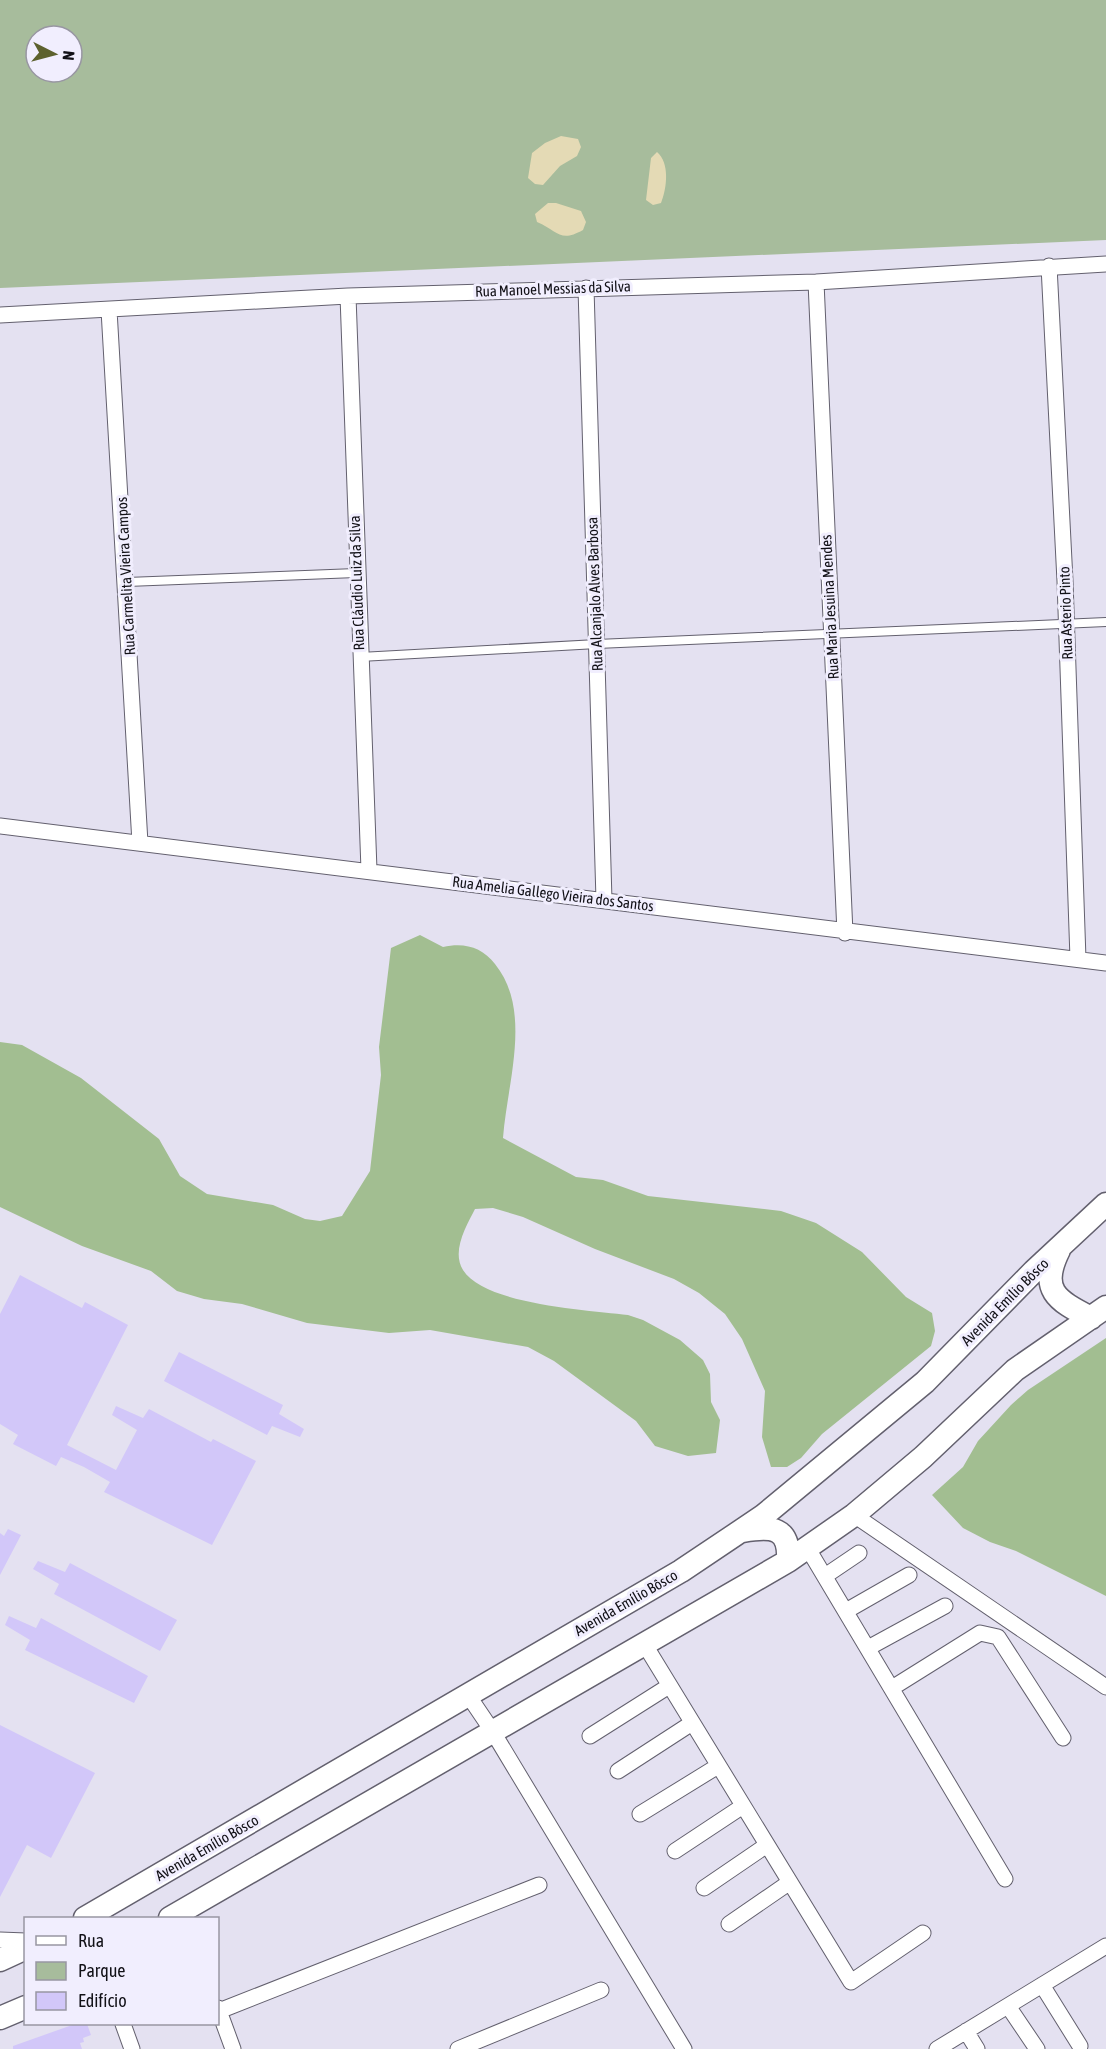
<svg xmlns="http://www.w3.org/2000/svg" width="1106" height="2049" font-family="'Asap Condensed',sans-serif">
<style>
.green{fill:#a7bc9c;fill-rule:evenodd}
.forest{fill:#a2be91}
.sand{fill:#e4dab5}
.building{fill:#d2c7f9}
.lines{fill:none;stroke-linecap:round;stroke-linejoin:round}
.service-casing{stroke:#63606e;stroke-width:10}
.minor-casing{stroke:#63606e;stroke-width:17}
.secondary-casing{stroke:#63606e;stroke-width:25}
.service{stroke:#fff;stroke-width:8}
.minor{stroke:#fff;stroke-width:15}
.secondary{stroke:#fff;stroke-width:22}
.labels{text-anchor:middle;stroke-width:6;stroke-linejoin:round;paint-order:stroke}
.street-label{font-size:15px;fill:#121117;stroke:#f1eefe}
</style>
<rect width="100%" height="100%" fill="#e4e1f1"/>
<path class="green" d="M0,0H1106V240L0,288ZM36,36H72V72H36Z"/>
<path class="forest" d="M420,935L443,947C464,942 482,947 495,964C533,1011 507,1083 503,1138L576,1177L603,1180L648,1196L781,1211L816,1223L862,1252L906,1297L932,1313L935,1331L931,1346L822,1434L801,1458L787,1467H771L762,1437L765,1391L742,1339L725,1314L699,1293L674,1279L595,1249L523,1217L493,1208L475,1209C467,1225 451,1251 463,1270C485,1305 589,1310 628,1315L643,1320L680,1340L703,1360L710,1374L711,1402L720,1420L716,1453L688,1456L655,1446L636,1421L554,1361L528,1347L430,1330L389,1333L307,1323L242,1304L204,1299L177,1291L151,1271L82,1246L0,1207V1042L22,1045L81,1078L159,1139L180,1176L207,1194L273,1205L305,1219L320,1221L342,1216L370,1171L381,1075L379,1047L391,948Z
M1106,1338V1596L1016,1551L990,1542L963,1528L932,1495L963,1467L978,1441L1011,1405L1028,1390Z"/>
<path class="sand" d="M561,136L578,139L581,147L577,156L560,166L543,185L535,184L528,178L532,153L545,143Z
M657,152C670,163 667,188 661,203L653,205L646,200L651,158Z
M548,203H556L581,211L586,222L583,230C560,243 558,231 537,222L535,214Z"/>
<path class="building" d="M20,1275L82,1308L85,1302L128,1325L67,1445L116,1470L137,1430L112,1415L116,1406L143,1418L149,1409L211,1442L213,1439L256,1461L212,1545L104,1492L110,1482L84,1467L61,1457L56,1466L13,1444L18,1435L0,1424V1314Z
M179,1352L283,1405L279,1414L304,1429L300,1437L272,1426L267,1435L164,1381Z
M8,1529L21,1535L0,1575V1533L4,1536Z
M38,1561L65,1572L70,1563L177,1620L160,1651L54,1594L59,1584L33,1569Z
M9,1616L36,1628L41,1618L148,1676L134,1703L25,1650L30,1640L5,1625Z
M0,1725L95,1773L51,1858L27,1845L0,1897Z
M75,2024H87L91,2035L83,2038L84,2042L80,2043L82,2049H13V2046Z"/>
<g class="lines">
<defs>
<path id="service" d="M127,582L356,573
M360,657L597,644L1106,622"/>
<path id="minor" d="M1049,266L1065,581L1078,959
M816,282L845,933
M586,288L604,900
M348,296L369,870
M109,310L140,843
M0,315L348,296L816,282L1106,264
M0,826L1106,963
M854,1515L1106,1687
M807,1547L1005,1879
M825,1576L859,1553
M846,1611L909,1575
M645,1645L851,1982L923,1933
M868,1648L945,1606
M892,1688L980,1633L998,1637L1063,1738
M468,1695L493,1732L684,2049
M590,1736L669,1686
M618,1771L692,1723
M640,1814L718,1766
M675,1851L743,1806
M704,1888L767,1845
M729,1924L790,1882
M0,1940L26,1941
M1042,1985L1080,2046
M1008,2006L1037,2049
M218,2008L233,2049
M219,2011L539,1885
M123,2024L132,2049
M966,2031L977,2049
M458,2049L601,1990
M937,2049L1106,1946"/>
<path id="secondary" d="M1059,1250C1039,1290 1056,1300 1091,1318
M743,1531C772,1526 790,1527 788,1561
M85,1918L681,1571L763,1516L925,1382L1034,1271L1106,1204
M170,1918L788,1561L854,1515L923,1457L1015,1370L1106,1307
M0,1960L26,1948
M0,2018L26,2007"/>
</defs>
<use href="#service" class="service-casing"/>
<use href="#minor" class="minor-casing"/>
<use href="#secondary" class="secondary-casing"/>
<use href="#service" class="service"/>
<use href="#minor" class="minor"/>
<use href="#secondary" class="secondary"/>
</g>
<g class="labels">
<g class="street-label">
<text transform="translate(553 289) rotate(-2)" y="5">Rua Manoel Messias da Silva</text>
<text transform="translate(126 576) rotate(-93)" y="5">Rua Carmelita Vieira Campos</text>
<text transform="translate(357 583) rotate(-92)" y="5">Rua Cláudio Luiz da Silva</text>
<text transform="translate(595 594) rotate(-92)" y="5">Rua Alcanjalo Alves Barbosa</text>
<text transform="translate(830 607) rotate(-93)" y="5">Rua Maria Jesuina Mendes</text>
<text transform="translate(1066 613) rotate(-92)" y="5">Rua Asterio Pinto</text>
<text transform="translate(553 894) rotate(7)" y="5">Rua Amelia Gallego Vieira dos Santos</text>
<text transform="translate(1005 1302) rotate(-45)" y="5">Avenida Emílio Bôsco</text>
<text transform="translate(626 1603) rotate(-30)" y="5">Avenida Emílio Bôsco</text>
<text transform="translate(207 1848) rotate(-30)" y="5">Avenida Emílio Bôsco</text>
</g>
</g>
<rect x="24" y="1917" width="195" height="108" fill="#f1eefe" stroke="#9896a2" stroke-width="1.5"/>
<rect x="36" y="1936" width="30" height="9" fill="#ffffff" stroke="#9896a2" stroke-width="1.5"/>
<text x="78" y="1947" font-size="18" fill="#121117">Rua</text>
<rect x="36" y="1962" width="30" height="18" fill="#a7bc9c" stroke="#9896a2" stroke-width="1.5"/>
<text x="78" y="1977" font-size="18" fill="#121117">Parque</text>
<rect x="36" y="1992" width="30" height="18" fill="#d2c7f9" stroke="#9896a2" stroke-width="1.5"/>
<text x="78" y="2007" font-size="18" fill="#121117">Edifício</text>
<g transform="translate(54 54) rotate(96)"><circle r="28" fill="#f1eefe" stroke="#9896a2" stroke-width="1.5"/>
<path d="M0-4.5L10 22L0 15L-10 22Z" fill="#5d612e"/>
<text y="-9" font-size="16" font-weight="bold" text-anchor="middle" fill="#121117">N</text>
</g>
</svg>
